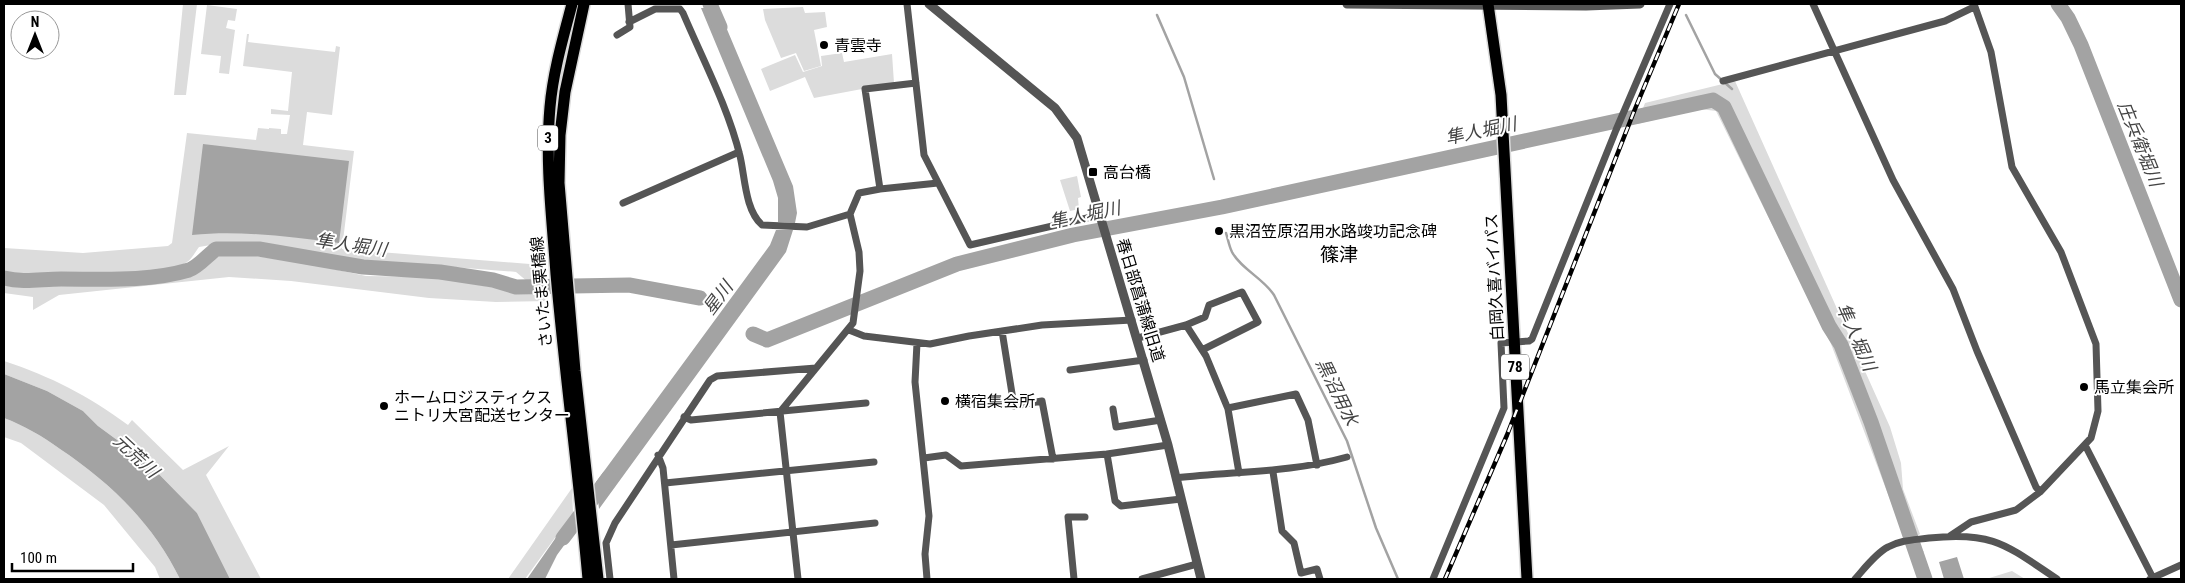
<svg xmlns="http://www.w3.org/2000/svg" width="2185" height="583" font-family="'Roboto Condensed','Noto Sans JP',sans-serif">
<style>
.green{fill:#dcdcdc}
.water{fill:#a3a3a3}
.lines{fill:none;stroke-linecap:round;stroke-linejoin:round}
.stream{stroke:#a3a3a3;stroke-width:2.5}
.river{stroke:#a3a3a3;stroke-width:15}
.primary-casing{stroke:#dbdbdb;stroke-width:14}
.minor{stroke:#555;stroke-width:7}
.tertiary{stroke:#555;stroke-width:9}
.primary{stroke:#000;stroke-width:11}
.rail-casing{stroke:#000;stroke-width:4.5}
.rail{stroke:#fff;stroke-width:2.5;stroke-dasharray:8;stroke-linecap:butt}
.poi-dot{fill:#000;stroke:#fff;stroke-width:2}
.labels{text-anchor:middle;stroke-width:4;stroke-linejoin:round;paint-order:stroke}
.shield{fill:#fff;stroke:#4c4c4c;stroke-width:1}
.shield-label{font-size:15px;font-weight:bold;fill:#000}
.poi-label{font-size:16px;fill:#000;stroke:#fff;text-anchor:start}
.street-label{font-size:16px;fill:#000;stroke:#fff}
.water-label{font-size:18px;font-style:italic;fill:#444;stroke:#fff}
.quarter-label{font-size:19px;fill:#000;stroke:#fff}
</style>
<rect width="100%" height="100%" fill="#fff"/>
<path class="green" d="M183,4H197L186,95H174Z
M207,5L237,9L235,21L228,20L226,28L235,30L229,74L219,73L221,56L201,54Z
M803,7L805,13L825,12L827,27L814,30L821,66L804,71L796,53L781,58L765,20L763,9Z
M247,34H249L248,42L335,52L336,46L340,47L332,115L307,112L303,145L354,151L342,249L542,265L546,282H528L516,272C455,267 393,263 332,257C283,252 251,238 199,247C195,252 192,259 187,262C166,279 32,278 4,272V248L83,253L168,246L172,243L187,133L256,140L258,128L269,129V128L281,129V134H287L290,115L271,114V109L288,111L292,72L243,66Z
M842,53L844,62L892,54L894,83L814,98L805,77L770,91L761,69L795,55L803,72L822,66L821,56Z
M1735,81L1890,427L1901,463L1903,489L1920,534L1917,536L1919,546L1924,552L1911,555L1831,344L1716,111L1700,109L1637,124L1645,103Z
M1077,176L1081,197L1078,198L1079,209L1070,211L1060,180Z
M249,255L301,262L366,276L432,277L514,291H547L548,301L496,302L429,298L291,281L229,277L59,295L33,310V297L4,293V282L22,287L69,281L94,285L166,279L192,271L216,256Z
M4,361C52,377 87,395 128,425L132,420L183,470L229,446L206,475L261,579H230L197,513L147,462L98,426L83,411L47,391L4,374Z
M4,418C25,426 42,436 60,449C111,483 153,524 180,579H160L155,567L104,505L21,443L4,437Z
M572,488L573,513L525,579H508Z
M2012,571L2025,579H1986Z"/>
<path class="water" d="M701,8H718L793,186L797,213L795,223L778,222V198L773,181Z
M203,144L349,161L339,243C290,237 241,230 192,235Z
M776,230H793L786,252L599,509L596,482L770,245Z
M4,374L47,391L83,411L98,426L147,462L197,513L230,579H180C153,524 111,483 60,449C42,436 25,426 4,418Z
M573,513L576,529L557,555L545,579H527Z
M1957,557L1964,579H1944L1939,562Z"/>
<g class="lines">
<path class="stream" d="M1157,15L1184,77L1214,179
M1686,15L1715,74L1732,89
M1226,233C1228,239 1229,246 1232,252C1241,269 1263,278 1274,295L1347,441L1376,528L1398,579"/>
<path class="river" d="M710,4L720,27
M2058,4L2068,18L2081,45L2181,300
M4,278C24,283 41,279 61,279C103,279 148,282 189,270C198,267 208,255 216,249H259L363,267L440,272L493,280L516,287L629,285L700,298
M753,334L767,340L957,264L1073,235L1222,207L1713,100L1724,107L1829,326L1841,345L1871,422L1925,579
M563,538L609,477"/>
<defs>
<path id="primary" d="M572,4C563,38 553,72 550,107C545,163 552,218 556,274C565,376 579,477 588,579
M584,4L565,92L560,135L559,183L575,371L598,579
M1488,4L1501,95L1527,579"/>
</defs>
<use href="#primary" class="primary-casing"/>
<path class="minor" d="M907,4L924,155L970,245L1100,215
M1813,4L1893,180L1953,289L1977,351L2036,487L2040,492
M629,22L655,9H680L683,13C703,60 728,107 740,156C745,177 745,210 762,225L807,227L850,214
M617,35L630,27L628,4
M1723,81L1945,21L1974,7
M880,189L865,89L916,83
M623,203L739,152
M1186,325L1206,356L1228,409L1239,473
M849,330L864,336L930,344L969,336L1042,325L1132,320
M1002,331L1014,406L1042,401L1053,459
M1138,338L1186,325L1205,317L1209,305L1242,292L1258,322L1202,350
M917,343L915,382L929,516L925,554L927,579
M1070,370L1144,360
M1228,408L1296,394L1308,420L1317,465
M1113,409L1116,427L1161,420
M684,417L691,420L866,403
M2085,445L2153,578
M1107,454L1115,501L1121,506L1181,499
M658,455L663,468L674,579
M924,458L946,455L961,466L1107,454L1168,445
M1273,472L1282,531L1294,543L1301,573L1317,569L1320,579
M1176,478C1235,471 1290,473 1347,457
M665,483L874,462
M1950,536L1971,522L2016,510L2040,492L2091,438L2098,411L2096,344L2061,252L2012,167L1991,52L1974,4
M671,545L875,523
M610,579L606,543L615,523L710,380L717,376L816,368
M798,579L780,412L853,323L860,271L859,252L850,214L859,193L880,189L938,183
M1074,579L1068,517H1085
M1142,579L1197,564
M1433,579L1504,408L1501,343L1529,341L1532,339L1616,130L1670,4
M1855,579C1864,569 1876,553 1888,547C1900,540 1915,540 1929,538C1993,531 2006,545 2057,579
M2150,579L2181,565"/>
<path class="tertiary" d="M929,4L1055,108L1077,138L1168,445L1201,579
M1347,4L1586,6L1640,4"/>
<use href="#primary" class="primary"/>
<defs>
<path id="rail" d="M1445,579L1507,435L1635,109L1679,4"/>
</defs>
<use href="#rail" class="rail-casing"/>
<use href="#rail" class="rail"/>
</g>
<g class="poi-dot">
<circle cx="824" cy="45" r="5"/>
<rect x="1088" y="167" width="10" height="10" rx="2.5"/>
<circle cx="1219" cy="231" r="5"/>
<circle cx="2084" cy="387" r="5"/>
<circle cx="945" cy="401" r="5"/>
<circle cx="384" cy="406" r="5"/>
</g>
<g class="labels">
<g class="shield">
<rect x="538" y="125.5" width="20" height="25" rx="4"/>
<rect x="1501" y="354.5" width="28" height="25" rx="4"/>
</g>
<g class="shield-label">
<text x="548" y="143">3</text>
<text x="1515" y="372">78</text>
</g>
<g class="poi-label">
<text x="834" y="51">青雲寺</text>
<text x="1103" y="178">高台橋</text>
<text x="1229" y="237">黒沼笠原沼用水路竣功記念碑</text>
<text x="2094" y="393">馬立集会所</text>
<text x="394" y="403">ホームロジスティクス<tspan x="394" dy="18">ニトリ大宮配送センター</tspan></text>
<text x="955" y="407">横宿集会所</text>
</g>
<g class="street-label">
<text transform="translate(1494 277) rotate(-93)" y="6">白岡久喜バイパス</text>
<text transform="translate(541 292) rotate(-95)" y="6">さいたま栗橋線</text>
<text transform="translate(1141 300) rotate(73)" y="6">春日部菖蒲線旧道</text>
</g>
<g class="water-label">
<text transform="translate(1481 131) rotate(-12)" y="6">隼人堀川</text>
<text transform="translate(2140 144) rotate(68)" y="6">庄兵衛堀川</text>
<text transform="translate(1085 215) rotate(-12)" y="6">隼人堀川</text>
<text transform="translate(351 245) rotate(8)" y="6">隼人堀川</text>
<text transform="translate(718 298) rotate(-53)" y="6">星川</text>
<text transform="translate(1856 337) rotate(66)" y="6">隼人堀川</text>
<text transform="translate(1337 392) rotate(64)" y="6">黒沼用水</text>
<text transform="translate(136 456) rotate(43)" y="6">元荒川</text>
</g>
<g class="quarter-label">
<text x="1339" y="261">篠津</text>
</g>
</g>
<rect width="2185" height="583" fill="none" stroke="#000000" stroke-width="10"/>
<g transform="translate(35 35)"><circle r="24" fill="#ffffff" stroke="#999999"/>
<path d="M0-4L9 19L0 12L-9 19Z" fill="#000000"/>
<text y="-8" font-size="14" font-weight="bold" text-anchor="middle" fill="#000000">N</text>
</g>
<path d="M12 563v8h121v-8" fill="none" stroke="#000000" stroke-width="2.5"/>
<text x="20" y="563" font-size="15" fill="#000000" stroke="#ffffff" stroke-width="4" paint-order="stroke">100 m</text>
</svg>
